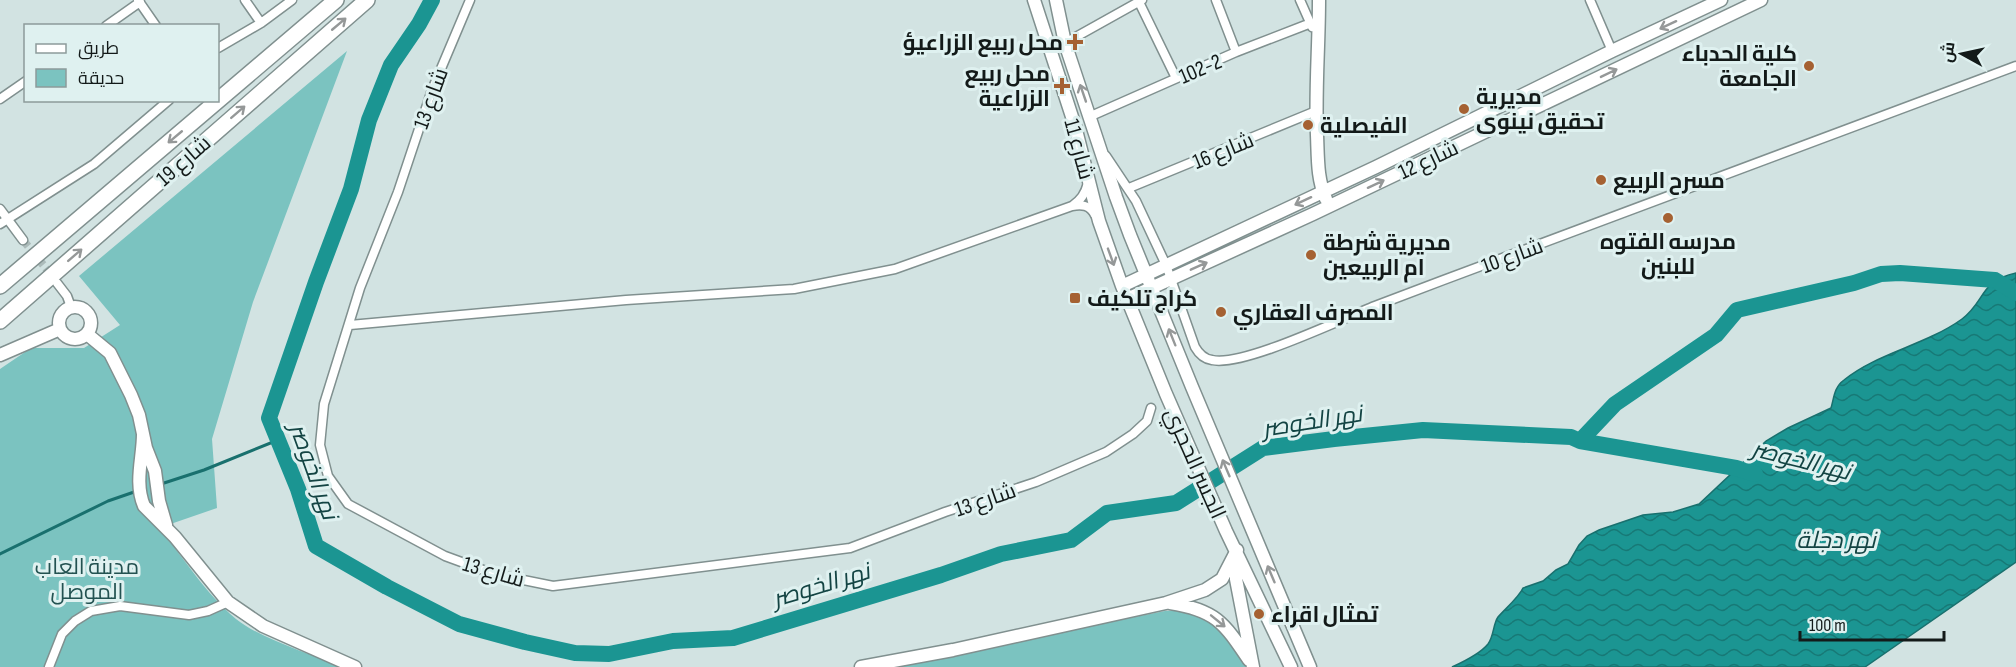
<svg xmlns="http://www.w3.org/2000/svg" width="2016" height="667" font-family="'Sofia Sans Condensed',Cairo,sans-serif">
<style>
.green{fill:#7bc3c0}
.water{fill:url(#water-waves);stroke:#19706e;stroke-width:1.5}
.lines{fill:none;stroke-linecap:round;stroke-linejoin:round}
.stream{stroke:#19706e;stroke-width:3}
.river{stroke:#1b9592;stroke-width:16}
.street-tunnel{stroke:#acbbba;stroke-width:8;stroke-dasharray:8 4;stroke-linecap:butt}
.street-casing{stroke:#80908f;stroke-width:11}
.secondary-casing{stroke:#80908f;stroke-width:15}
.highway-casing{stroke:#80908f;stroke-width:18}
.street{stroke:#fff;stroke-width:8}
.secondary{stroke:#fff;stroke-width:12}
.highway{stroke:#fff;stroke-width:15}
.oneway{stroke:#959898}
.poi-dot{fill:#a56132;stroke:#dff1f0;stroke-width:2}
.labels{text-anchor:middle;stroke-width:6;stroke-linejoin:round;paint-order:stroke}
.poi-label{font-size:22px;font-weight:bold;fill:#131a19;stroke:#dff1f0;text-anchor:start}
.street-label{font-size:22px;fill:#131a19;stroke:#dff1f0}
.park-label{font-size:22px;fill:#235251;stroke:#dff1f0}
.water-label{font-size:24px;font-style:italic;fill:#134443;stroke:#dff1f0}
</style>
<defs>
<pattern id="water-waves" width="16" height="10" patternUnits="userSpaceOnUse" patternTransform="scale(1.5)"><rect width="16" height="10" fill="#1b9592"/><path d="M0 5q4-4 8 0t8 0" fill="none" stroke="#177976"/></pattern>
</defs>
<rect width="100%" height="100%" fill="#d2e3e2"/>
<path class="green" d="M347,51L253,302L212,439L217,508L159,528C184,558 205,593 236,619C261,639 311,654 341,667H0V369L31,348H84L120,325L79,276Z
M1165,611C1174,611 1186,610 1194,613C1221,620 1237,643 1246,667H882Z"/>
<path class="water" d="M2016,273V562L1865,667H1452C1463,662 1480,654 1488,644C1494,636 1493,624 1498,617C1505,609 1519,597 1523,588L1543,581L1556,570L1568,564L1579,545L1587,536L1599,530L1643,515L1673,512L1699,504L1766,441L1788,428L1831,408C1834,398 1834,387 1844,380C1877,353 1926,345 1962,319C1986,301 1979,281 2016,273Z"/>
<g class="lines">
<path class="stream" d="M161,484L204,470L278,440
M0,554L108,501L137,491"/>
<path class="river" d="M432,0L419,24L391,65L369,120L351,189L316,282L269,418L298,489L316,546L387,587L459,624L525,642L575,653L609,654L673,641L733,638L941,575L1001,554L1071,540L1107,513L1176,503L1263,448L1334,439L1423,430L1571,437L1580,441L1736,468L1755,474
M1580,441L1615,404L1716,335L1737,310L1854,283L1881,274L1900,273L1995,280L2016,293"/>
<path class="street-tunnel" d="M23,240L53,277"/>
<defs>
<path id="street" d="M138,0L156,26
M245,0L261,23
M470,0L432,90L398,192L360,288L324,404L320,445L328,476L348,504L445,556L494,574L553,586L850,548L945,512L1036,482L1106,452L1133,434L1147,421L1151,408
M1216,0L1236,52
M1300,0L1312,27
M1590,0L1612,51
M1139,2L1176,78
M106,26L140,2
M1065,43L1142,0
M218,48L261,23L292,0
M0,99L26,81
M1091,116L1236,52L1311,23
M1106,156L1136,201L1166,265L1195,347C1199,354 1204,359 1212,360C1243,367 1341,319 1375,306C1588,225 1802,147 2016,66
M1129,188L1316,111
M1072,206C1081,200 1085,194 1088,183
M0,209L23,240
M0,224L94,164L169,100
M57,283L67,296L71,307
M350,325L626,300L794,289L895,269L1072,206C1082,204 1090,205 1095,215
M49,667L62,634L75,621L91,611L120,606L189,615L208,611L228,602"/>
<path id="secondary" d="M1034,0L1075,126L1099,221L1122,286L1166,394L1226,531L1291,667
M1056,0L1065,43L1116,197L1130,235L1192,387L1310,667
M1319,0C1319,45 1315,90 1317,135C1318,158 1317,179 1326,199
M1122,286L1376,167L1612,51L1721,0
M1127,299L1313,214L1761,0
M59 323a16 16 0 1 1 32 0a16 16 0 1 1-32 0Z
M87,334L110,353L131,395L139,415L146,448L155,471L159,501L166,525
M0,355L60,329
M143,434C143,458 134,482 144,506L175,537L228,602L263,626L355,667
M1236,557V579L1253,667
M1170,603C1216,610 1224,623 1249,660
M861,667L953,650L1166,603L1205,590L1222,579L1237,550"/>
<path id="highway" d="M0,286L336,0
M0,321L367,0"/>
</defs>
<use href="#street" class="street-casing"/>
<use href="#secondary" class="secondary-casing"/>
<use href="#highway" class="highway-casing"/>
<use href="#street" class="street"/>
<use href="#secondary" class="secondary"/>
<use href="#highway" class="highway"/>
</g>
<defs><path id="oneway-shaft" d="M-6 0H5M1.5-3L5.5 0L1.5 3" fill="none" stroke-width="1.6" stroke-linecap="round" stroke-linejoin="round" transform="scale(1.5)"/></defs>
<g class="oneway">
<use href="#oneway-shaft" transform="translate(339 24) rotate(-40)"/>
<use href="#oneway-shaft" transform="translate(1668 25) rotate(155)"/>
<use href="#oneway-shaft" transform="translate(1609 73) rotate(-26)"/>
<use href="#oneway-shaft" transform="translate(1083 93) rotate(-109)"/>
<use href="#oneway-shaft" transform="translate(238 112) rotate(-41)"/>
<use href="#oneway-shaft" transform="translate(175 137) rotate(140)"/>
<use href="#oneway-shaft" transform="translate(1376 184) rotate(-25)"/>
<use href="#oneway-shaft" transform="translate(1303 201) rotate(155)"/>
<use href="#oneway-shaft" transform="translate(75 255) rotate(-41)"/>
<use href="#oneway-shaft" transform="translate(1111 257) rotate(70)"/>
<use href="#oneway-shaft" transform="translate(1199 266) rotate(-24)"/>
<use href="#oneway-shaft" transform="translate(1172 337) rotate(-112)"/>
<use href="#oneway-shaft" transform="translate(1226 468) rotate(-113)"/>
<use href="#oneway-shaft" transform="translate(1271 574) rotate(-113)"/>
<use href="#oneway-shaft" transform="translate(1218 621) rotate(39)"/>
</g>
<g class="poi-dot">
<path d="M1072 33h6v6h6v6h-6v6h-6v-6h-6v-6h6z"/>
<circle cx="1809" cy="66" r="6"/>
<path d="M1059 77h6v6h6v6h-6v6h-6v-6h-6v-6h6z"/>
<circle cx="1464" cy="109" r="6"/>
<circle cx="1308" cy="125" r="6"/>
<circle cx="1601" cy="180" r="6"/>
<circle cx="1668" cy="218" r="6"/>
<circle cx="1311" cy="255" r="6"/>
<rect x="1069" y="292" width="12" height="12" rx="3"/>
<circle cx="1221" cy="312" r="6"/>
<circle cx="1259" cy="614" r="6"/>
</g>
<g class="labels">
<g class="poi-label">
<text x="1063" y="50" text-anchor="end">محل ربيع الزراعيؤ</text>
<text x="1797" y="61" text-anchor="end">كلية الحدباء<tspan x="1797" dy="25">الجامعة</tspan></text>
<text x="1050" y="81" text-anchor="end">محل ربيع<tspan x="1050" dy="25">الزراعية</tspan></text>
<text x="1476" y="104">مديرية<tspan x="1476" dy="25">تحقيق نينوى</tspan></text>
<text x="1320" y="133">الفيصلية</text>
<text x="1613" y="188">مسرح الربيع</text>
<text x="1668" y="249" text-anchor="middle">مدرسه الفتوه<tspan x="1668" dy="25">للبنين</tspan></text>
<text x="1323" y="250">مديرية شرطة<tspan x="1323" dy="25">ام الربيعين</tspan></text>
<text x="1087" y="306">كراج تلكيف</text>
<text x="1233" y="320">المصرف العقاري</text>
<text x="1271" y="622">تمثال اقراء</text>
</g>
<g class="street-label">
<text transform="translate(1200 68) rotate(-23)" y="8">102-2</text>
<text transform="translate(430 98) rotate(-70)" y="8">شارع 13</text>
<text transform="translate(1080 149) rotate(75)" y="8">شارع 11</text>
<text transform="translate(1223 150) rotate(-22)" y="8">شارع 16</text>
<text transform="translate(1428 159) rotate(-25)" y="8">شارع 12</text>
<text transform="translate(183 160) rotate(-41)" y="8">شارع 19</text>
<text transform="translate(1512 255) rotate(-20)" y="8">شارع 10</text>
<text transform="translate(1196 463) rotate(66)" y="8">الجسر الحجري</text>
<text transform="translate(985 499) rotate(-19)" y="8">شارع 13</text>
<text transform="translate(494 571) rotate(16)" y="8">شارع 13</text>
</g>
<g class="park-label">
<text x="87" y="574">مدينة العاب<tspan x="87" dy="25">الموصل</tspan></text>
</g>
<g class="water-label">
<text transform="translate(1312 421) rotate(-9)" y="8">نهر الخوصر</text>
<text transform="translate(1801 460) rotate(14)" y="8">نهر الخوصر</text>
<text transform="translate(314 471) rotate(70)" y="8">نهر الخوصر</text>
<text x="1836" y="548">نهر دجلة</text>
<text transform="translate(821 585) rotate(-17)" y="8">نهر الخوصر</text>
</g>
</g>
<rect x="24" y="24" width="195" height="78" fill="#dff1f0" stroke="#8d9b9a" stroke-width="1.5"/>
<rect x="36" y="44" width="30" height="9" fill="#ffffff" stroke="#8d9b9a" stroke-width="1.5"/>
<text x="78" y="54" font-size="18" fill="#131a19">طريق</text>
<rect x="36" y="69" width="30" height="18" fill="#7bc3c0" stroke="#8d9b9a" stroke-width="1.5"/>
<text x="78" y="84" font-size="18" fill="#131a19">حديقة</text>
<g transform="translate(1962 54) rotate(278)" stroke="#dff1f0" stroke-width="4.5" paint-order="stroke">
<path d="M0-4.5L10 22L0 15L-10 22Z" fill="#131a19"/>
<text y="-9" font-size="16" font-weight="bold" text-anchor="middle" fill="#131a19">ش</text>
</g>
<path d="M1800 631v9h144v-9" fill="none" stroke="#131a19" stroke-width="3"/>
<text x="1809" y="631" font-size="18" fill="#131a19" stroke="#dff1f0" stroke-width="4.5" paint-order="stroke">100 m</text>
</svg>
